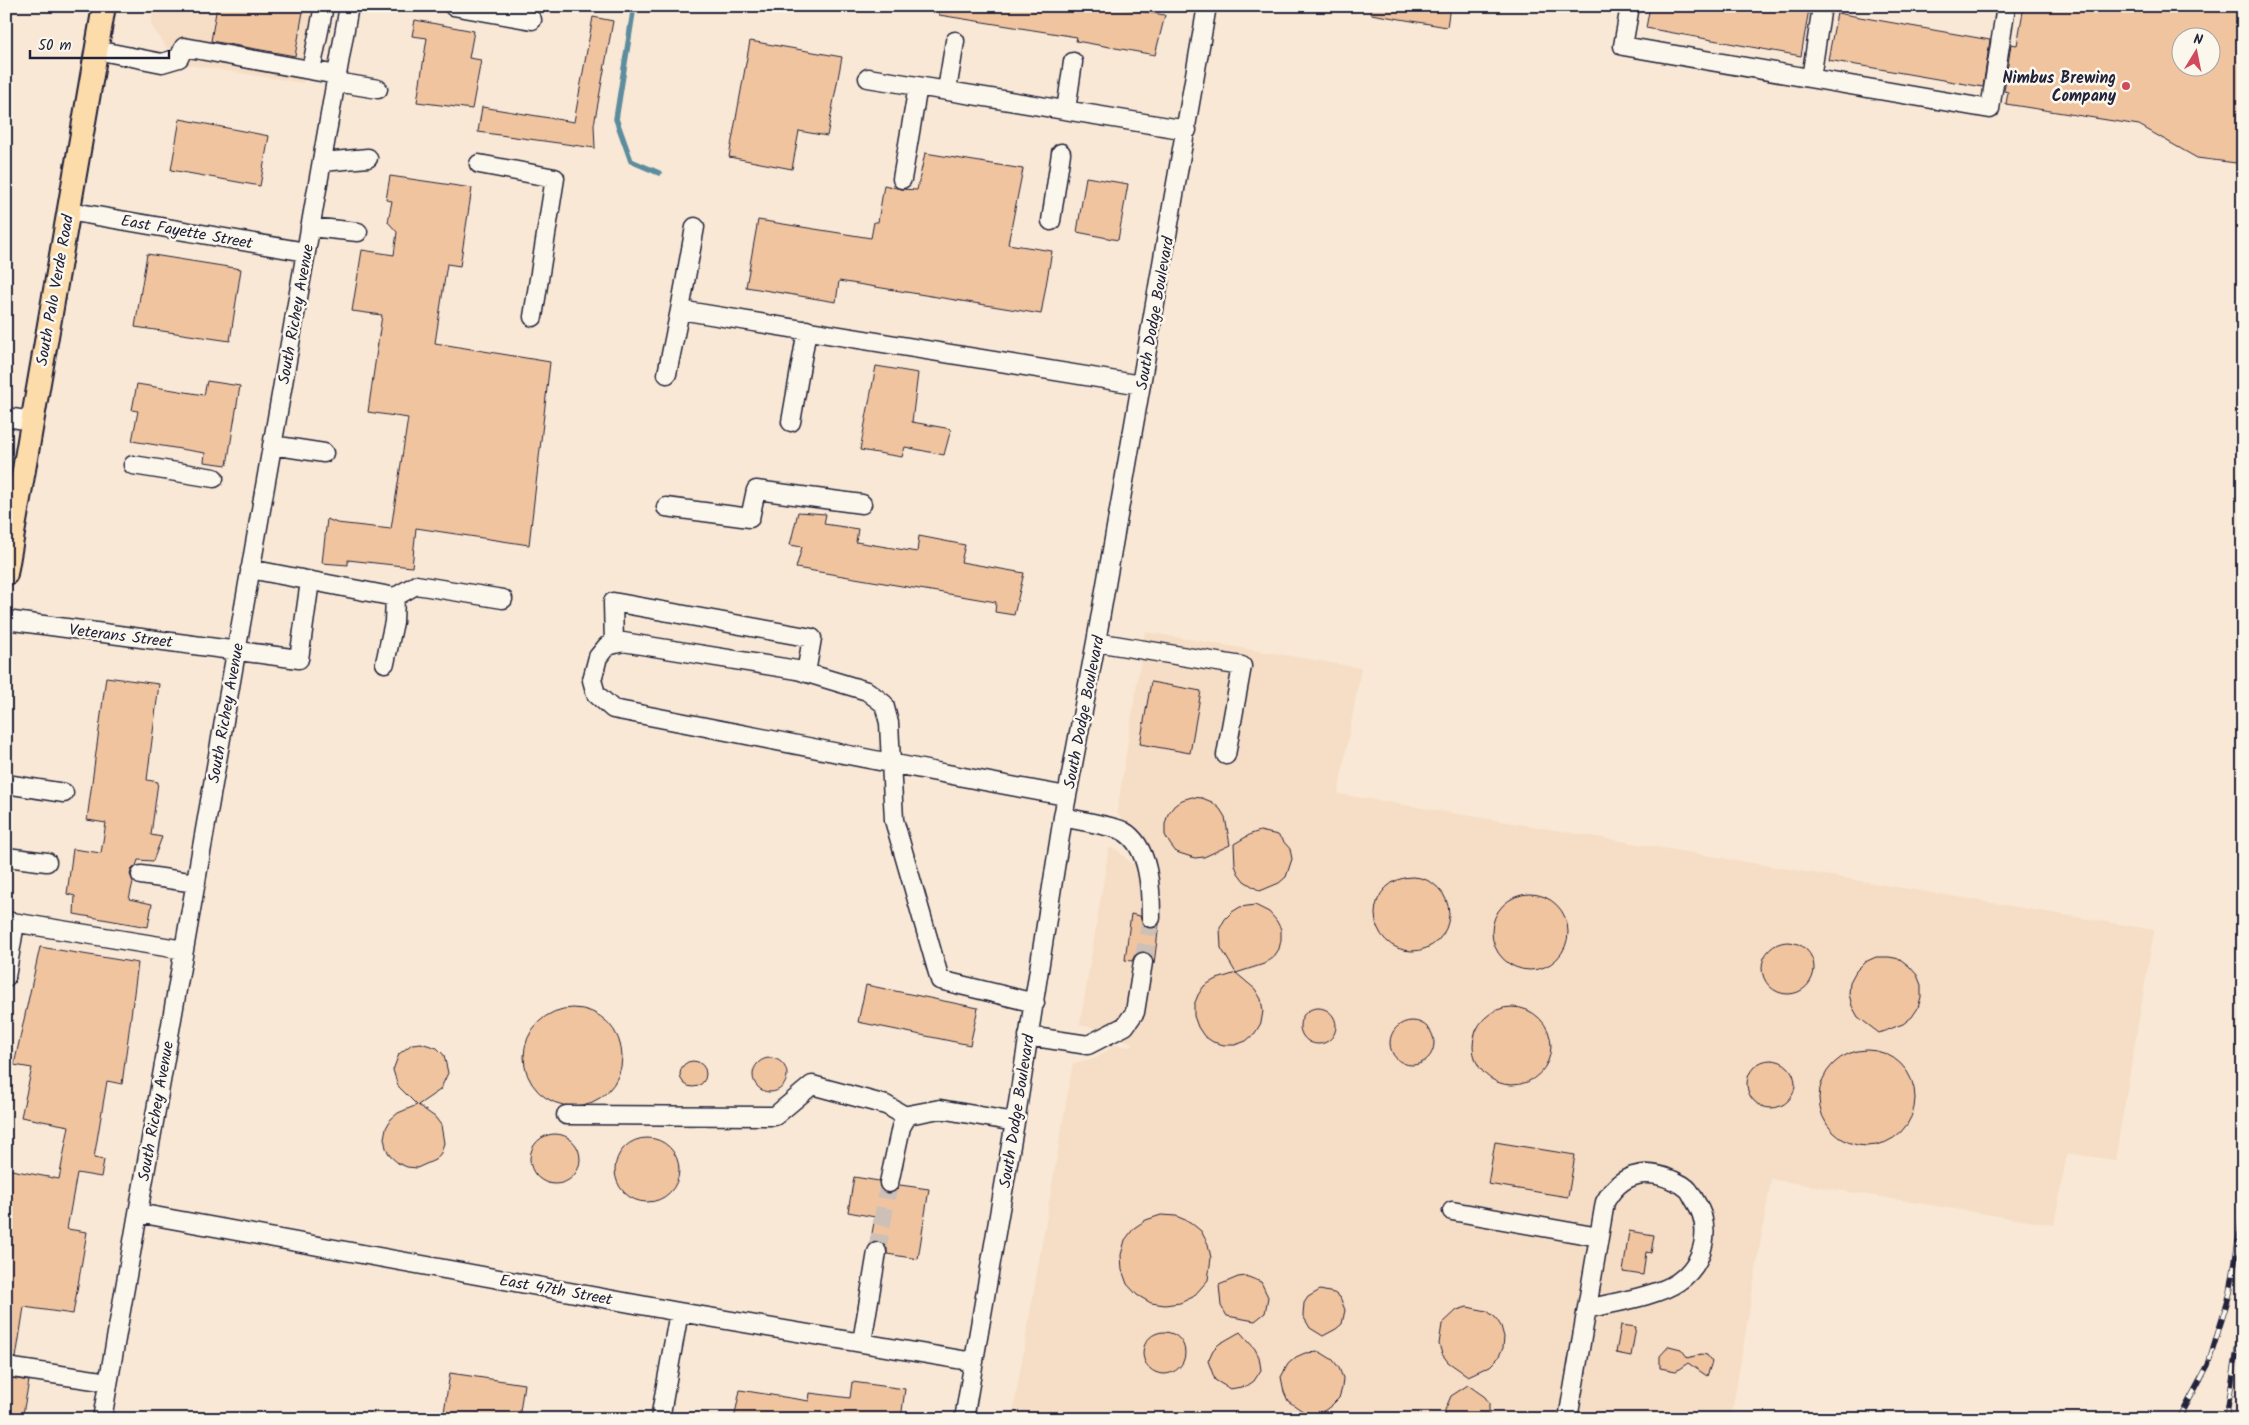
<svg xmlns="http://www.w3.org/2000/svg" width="2249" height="1425" font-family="Kalam,sans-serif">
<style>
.built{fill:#f6ddc5}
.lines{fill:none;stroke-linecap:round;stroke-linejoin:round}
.stream{stroke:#5c8c9d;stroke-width:5.5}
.building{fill:#f1c4a0;stroke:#22223b;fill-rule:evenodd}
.minor-tunnel{stroke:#cdc0b6;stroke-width:18;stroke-dasharray:18 9;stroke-linecap:butt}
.minor-casing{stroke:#22223b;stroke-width:21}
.major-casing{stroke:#22223b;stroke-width:26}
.minor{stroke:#fbf7ec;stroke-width:18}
.major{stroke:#fddcac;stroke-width:22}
.rail-casing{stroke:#22223b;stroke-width:5.5}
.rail{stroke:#fbf7ec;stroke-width:4;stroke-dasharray:11;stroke-linecap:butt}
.poi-dot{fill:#d1495b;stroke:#fbf7ec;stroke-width:2}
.labels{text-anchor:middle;stroke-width:5;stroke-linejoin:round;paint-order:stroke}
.poi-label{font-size:16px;font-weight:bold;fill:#22223b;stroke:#fbf7ec;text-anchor:end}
.street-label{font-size:16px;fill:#22223b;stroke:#fbf7ec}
</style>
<rect width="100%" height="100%" fill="#f8e8d5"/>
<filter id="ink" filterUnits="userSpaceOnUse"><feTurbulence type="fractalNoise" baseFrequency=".02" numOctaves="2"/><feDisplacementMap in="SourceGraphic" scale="10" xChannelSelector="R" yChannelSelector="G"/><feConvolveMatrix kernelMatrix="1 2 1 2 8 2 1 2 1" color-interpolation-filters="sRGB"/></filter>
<g filter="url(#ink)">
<path class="built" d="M154,6H317L303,83L177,63L151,25Z
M1145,632L1361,668L1338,794L2154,930L2115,1160L2067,1153L2054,1225L1771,1179L1731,1419H1012L1073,1063L1097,1058L1114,1045L1131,1047L1132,1043L1101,1029L1080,1025L1109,848L1117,850L1132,864L1146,847L1117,813Z"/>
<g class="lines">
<path class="stream" d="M634,6L616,119L631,161L659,173"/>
</g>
<path class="building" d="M217,6H304L295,56L211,41Z
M939,6H1107L1165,15L1155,55L1076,41L1077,37L939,15Z
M1372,6H1450L1447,27L1371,14Z
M1650,6H1795L1809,9L1801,56L1646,28Z
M2024,6H2243V124L2236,163L2197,158L2139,125L2006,104L2008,92L2004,91L2011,44L2017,45ZM2182,38H2212V68H2182Z
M1837,13L1990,40L1983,87L1828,60Z
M593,17L613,21L594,125L595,148L478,132L482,107L574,122Z
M415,20L474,31L469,58L481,60L472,109L417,102L427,38L412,36Z
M750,41L842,57L827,136L799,131L792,169L729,157Z
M180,119L269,136L260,186L171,170Z
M925,153L1023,169L1008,244L1052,251L1041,314L839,281L836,302L746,287L758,220L871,238L874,222H878L884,185L901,189L917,190Z
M390,176L472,188L460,266L447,264L435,343L550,362L529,545L416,528L412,567L348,560V565L322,563L327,519L337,523L391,529L408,418L368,412L382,315L352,311L362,250L394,255L397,232L388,222L392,201L386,200Z
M1086,177L1128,184L1118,240L1077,232Z
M147,254L241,269L230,341L135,327Z
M876,366L918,373L912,422L951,429L944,455L905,447L902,457L860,450Z
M207,381L240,386L227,465L204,462L205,453L132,441L138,411L132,410L137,384L204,395Z
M798,512L826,514L824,524L858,529L856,542L917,552L919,536L965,545L961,562L1024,573L1014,615L995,612L996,602L796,568L802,547L790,545Z
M106,677L159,684L147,780L158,782L151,835L162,837L153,861L138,860L136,866L132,869L130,874L133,882L129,899L152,904L148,927L74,914L75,896L67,894L73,849L101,853L106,823L87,820Z
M1151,682L1201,691L1190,753L1140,744Z
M1192,797L1202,798L1212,802L1220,809L1225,817L1230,845L1204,857L1195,858L1176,852L1170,844L1165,835V824L1168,814L1174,806L1182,800Z
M1260,831L1278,835L1290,849L1292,859L1286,877L1279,883L1260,891L1244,881L1238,873L1235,865L1234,844L1251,834Z
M1375 914a37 37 0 1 1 74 0a37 37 0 1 1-74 0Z
M1492 932a38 38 0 1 1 76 0a38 38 0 1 1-76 0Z
M1255,905L1269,912L1276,920L1281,929V940L1279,949L1273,958L1264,964L1236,973L1221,948L1220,928L1225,919L1232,912L1240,907Z
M1131,914L1140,916L1142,923L1146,927L1152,929L1159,924L1154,964L1150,954L1144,952L1135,955L1132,961L1125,960Z
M1762 968a26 26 0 1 1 52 0a26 26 0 1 1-52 0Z
M40,947L138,963L122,1084L107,1081L94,1158L104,1160L101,1177L77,1173L67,1229L87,1232L73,1314L24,1307L16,1358L6,1357V1169L59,1179L69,1126L21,1117L32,1068L14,1065Z
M1876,957H1889L1900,959L1909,966L1917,975L1921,985V997L1918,1008L1912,1017L1903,1024L1879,1033L1858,1017L1852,1006L1849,994L1850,982L1856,971L1865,962Z
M1236,973L1255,989L1261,999L1263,1011L1261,1023L1255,1033L1246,1041L1235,1045H1224L1213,1042L1204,1036L1198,1027L1194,1016V1005L1198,995L1204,986L1214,980Z
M866,985L978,1008L970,1045L858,1022Z
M1473 1046a39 39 0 1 1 78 0a39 39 0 1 1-78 0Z
M524 1057a49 49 0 1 1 98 0a49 49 0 1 1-98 0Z
M1300 1026a18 18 0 1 1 36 0a18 18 0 1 1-36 0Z
M1390 1043a22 22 0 1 1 44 0a22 22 0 1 1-44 0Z
M421,1043L437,1048L444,1055L448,1073L440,1090L418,1105L435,1117L441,1125L444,1143L441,1153L435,1160L417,1168L407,1167L398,1163L390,1156L386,1148L384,1138L386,1128L391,1119L398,1113L417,1105L398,1086L393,1070L399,1054L412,1044Z
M1819 1098a48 48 0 1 1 96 0a48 48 0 1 1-96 0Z
M753 1075a17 17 0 1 1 34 0a17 17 0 1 1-34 0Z
M1747 1084a24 24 0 1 1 48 0a24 24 0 1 1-48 0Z
M680 1074a13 13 0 1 1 26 0a13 13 0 1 1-26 0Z
M530 1159a25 25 0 1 1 50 0a25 25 0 1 1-50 0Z
M615 1170a32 32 0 1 1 64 0a32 32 0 1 1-64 0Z
M1495,1142L1575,1155L1568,1197L1488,1184Z
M854,1177L879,1181L882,1191L887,1193L897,1190L900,1185L929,1189L918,1259L887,1254V1248L879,1242L870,1244L875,1217L848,1212Z
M1161,1215L1176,1216L1190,1222L1201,1231L1208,1244L1211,1258L1208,1280L1193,1297L1180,1303L1165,1305L1151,1303L1137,1295L1127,1284L1122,1270L1121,1255L1125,1240L1134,1228L1146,1220Z
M1629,1231L1654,1235L1651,1253L1646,1252L1643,1275L1623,1272Z
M1246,1276L1261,1282L1268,1297L1265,1313L1255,1321L1227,1316L1221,1306L1219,1285L1238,1277Z
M1320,1290L1334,1293L1340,1297L1345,1310L1342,1324L1336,1329L1323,1336L1310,1328L1303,1316L1304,1303L1308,1297Z
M1467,1307L1487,1311L1495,1317L1501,1326L1504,1337L1503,1348L1498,1358L1490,1366L1468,1376L1448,1362L1442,1354L1439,1344L1442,1324L1457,1310Z
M1621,1325L1636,1327L1631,1356L1616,1353Z
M1143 1353a21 21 0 1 1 42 0a21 21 0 1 1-42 0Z
M1240,1332L1255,1349L1259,1357L1261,1370L1254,1381L1247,1386L1230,1389L1215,1380L1208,1361L1213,1350L1219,1344Z
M1669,1346L1681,1349L1688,1358L1701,1354L1707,1355L1712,1362L1707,1376L1688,1363L1676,1371L1660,1368V1356Z
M1320,1352L1333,1360L1339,1368L1343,1378L1342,1388L1339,1398L1332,1405L1324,1411L1314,1413L1304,1412L1288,1401L1284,1392L1281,1377L1288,1364L1296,1357L1305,1353Z
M450,1373L524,1384L519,1419H443Z
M11,1378L29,1381L22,1419L6,1417V1385L10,1386Z
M852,1382L905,1389L901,1419H734L740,1390L809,1401L810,1393L850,1398Z
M1468,1385L1485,1397L1489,1403V1419H1446L1445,1410L1451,1396Z"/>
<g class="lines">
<path class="minor-tunnel" d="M1143,962L1151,918
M877,1252L889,1183"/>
<defs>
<path id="minor" d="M453,6L532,20
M1630,6L1623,46L1990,109L2006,6
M96,50L162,63L179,58L184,47L337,75
M311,70L324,6
M868,78L1187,130
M1811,78L1822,6
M336,82L378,89
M947,90L955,41
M1066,110L1073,62
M322,162L368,158
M479,164L555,178L533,317
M902,179L918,86
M68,211L306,252
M1051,221L1061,153
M310,227L358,232
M695,227L680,310L1141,385
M667,374L680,310
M6,417L32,421
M791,422L807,330
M272,445L324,453
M133,465L214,478
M666,507L750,518L756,490L862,504
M250,569L395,597L394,622L385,663
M395,597L416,585L503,599
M6,620L299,659L310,581
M1096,642L1242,666L1226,755
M614,644L613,602L812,638L806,673
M6,784L64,793
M1063,817C1075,820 1114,826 1123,831C1150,846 1151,891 1151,918
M6,857L47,862
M141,875L196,883
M6,921L184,950
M6,977L15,923
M1035,1003L940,980L894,820L889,723L884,704L867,691L797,670L623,642L607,646L598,657L592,680L596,694L613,709C764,738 915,769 1066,796
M1028,1036L1088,1045L1125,1026L1135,1012L1143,962
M566,1115L775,1116L812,1085L886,1105L907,1117
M889,1183L901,1127L908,1115L940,1109L1015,1122
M1452,1211L1599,1237
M138,1213L679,1312L974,1362
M862,1342L877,1252
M6,1367L108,1382
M102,1419L349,6
M660,1419L679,1312
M964,1419L1015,1122L1063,817L1096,642L1207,6
M1568,1419L1605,1202C1620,1175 1643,1167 1672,1180C1676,1182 1682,1184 1685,1187C1689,1189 1692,1195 1694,1199C1713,1227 1705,1263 1678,1282C1658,1296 1611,1303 1587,1309"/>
<path id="major" d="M6,574L104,6"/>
</defs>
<use href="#minor" class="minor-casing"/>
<use href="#major" class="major-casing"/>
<use href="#minor" class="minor"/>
<use href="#major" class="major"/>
<defs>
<path id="rail" d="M2179,1419L2208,1365L2230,1293L2243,1210
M2226,1419L2243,1313
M2241,1419L2243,1410"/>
</defs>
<use href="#rail" class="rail-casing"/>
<use href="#rail" class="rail"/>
</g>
</g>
<circle class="poi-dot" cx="2126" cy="86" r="5"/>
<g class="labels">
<g class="poi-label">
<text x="2116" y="83">Nimbus Brewing<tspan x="2116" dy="18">Company</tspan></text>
</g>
<g class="street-label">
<text transform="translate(187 231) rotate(10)" y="6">East Fayette Street</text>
<text transform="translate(54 290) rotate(-80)" y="6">South Palo Verde Road</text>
<text transform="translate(1154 313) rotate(-80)" y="6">South Dodge Boulevard</text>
<text transform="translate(295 314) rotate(-80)" y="6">South Richey Avenue</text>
<text transform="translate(121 635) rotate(7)" y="6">Veterans Street</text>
<text transform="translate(1083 712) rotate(-79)" y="6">South Dodge Boulevard</text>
<text transform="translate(225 713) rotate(-80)" y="6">South Richey Avenue</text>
<text transform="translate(155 1111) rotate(-80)" y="6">South Richey Avenue</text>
<text transform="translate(1016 1111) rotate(-81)" y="6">South Dodge Boulevard</text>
<text transform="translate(556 1289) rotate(10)" y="6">East 47th Street</text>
</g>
</g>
<rect width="2249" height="1425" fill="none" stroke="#fbf7ec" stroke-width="25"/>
<rect x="12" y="12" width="2224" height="1400" fill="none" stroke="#22223b" stroke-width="2" filter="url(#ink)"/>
<g transform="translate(2196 52) rotate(10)"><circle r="24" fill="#fbf7ec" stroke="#a4a2a5"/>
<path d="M0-4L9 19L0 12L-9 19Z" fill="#d1495b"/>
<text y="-8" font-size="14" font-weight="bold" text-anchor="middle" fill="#22223b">N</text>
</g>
<path d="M30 50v8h139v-8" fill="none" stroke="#22223b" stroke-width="2.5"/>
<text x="38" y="50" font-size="15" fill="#22223b" stroke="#fbf7ec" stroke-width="4" paint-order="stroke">50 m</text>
</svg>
